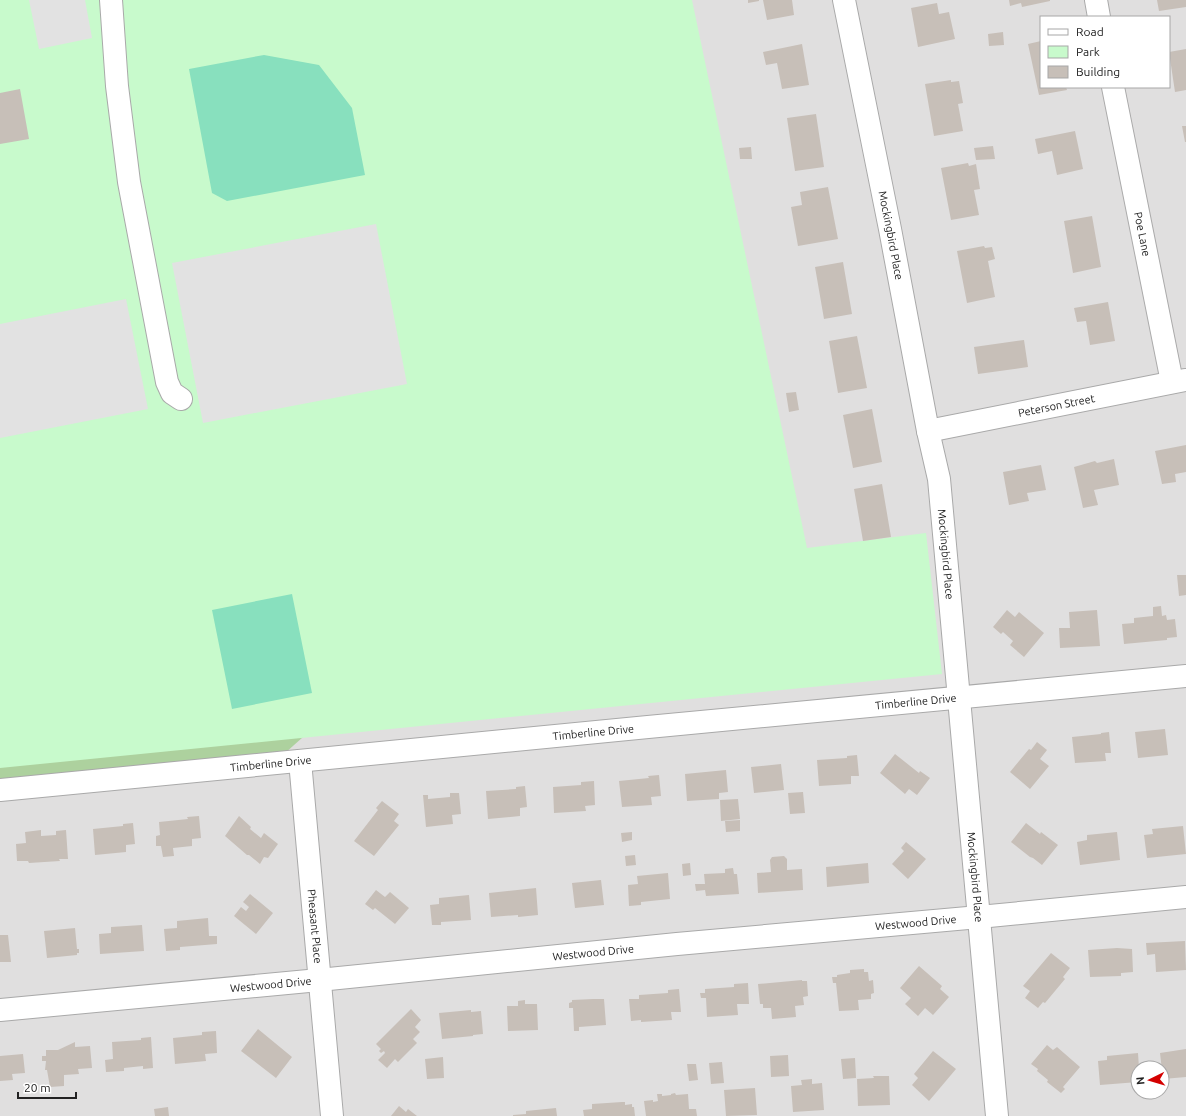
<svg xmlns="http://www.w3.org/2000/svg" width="1186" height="1116" font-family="Ubuntu,sans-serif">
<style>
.residential{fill:#e0dfdf;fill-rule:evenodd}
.forest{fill:#add19e}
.park{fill:#c8facc}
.pitch{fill:#88e0be}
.parking{fill:#e2e2e2}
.building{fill:#c7bfb8}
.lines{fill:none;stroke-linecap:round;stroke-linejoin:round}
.minor-casing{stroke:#a9a9a9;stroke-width:24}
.minor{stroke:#fff;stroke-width:22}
.labels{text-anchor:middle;stroke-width:4;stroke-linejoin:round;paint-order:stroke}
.street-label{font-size:11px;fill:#222;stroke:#fff}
</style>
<rect width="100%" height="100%" fill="#f2efe9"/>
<path class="residential" d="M0,0H1186V1116H0ZM1041,17H1169V87H1041ZM1138,1068H1162V1092H1138Z"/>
<path class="forest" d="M0,725L312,729L284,754L0,780Z"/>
<path class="park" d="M0,0H692L807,548L926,533L942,674L0,768Z"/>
<path class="pitch" d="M264,55L319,65L352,108L365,175L227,201L212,193L189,69Z
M292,594L312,693L232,709L212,610Z"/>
<path class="parking" d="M29,0H85L92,38L39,49Z
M376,224L407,384L203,423L172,263Z
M126,299L148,409L0,438V324Z"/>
<path class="building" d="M748,0H759V1L748,3Z
M763,0H792L794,15L767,20Z
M1009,0H1050V1L1022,7L1021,3L1010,6Z
M1157,0H1186V7L1159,11Z
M937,3L939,14L949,12L955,39L918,47L911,8Z
M1003,32L1004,45L989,46L988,34Z
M1041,41V87H1066L1067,90L1039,95L1028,44Z
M802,44L809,85L782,89L777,63L766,65L763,52Z
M1186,49V90L1175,92L1169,52Z
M951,80V82L959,81L963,103L958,104L963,131L934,136L925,84Z
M20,89L29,139L0,144V93Z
M816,114L824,167L795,171L787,118Z
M1182,126H1186V142H1185Z
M1075,131L1083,169L1057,175L1052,151L1038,154L1035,139Z
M993,146L995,159L976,160L974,148Z
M751,147L752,159H740L739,148Z
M968,163L969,166L976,164L980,189L974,190L979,215L951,220L941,168Z
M828,187L838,239L798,246L791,207L802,205L800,192Z
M1092,216L1101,267L1073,273L1064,221Z
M984,246L985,248L992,247L995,259L988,261L995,297L967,303L957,251Z
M843,262L852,314L824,319L815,267Z
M1108,302L1115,341L1090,345L1086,321L1077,322L1074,308Z
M857,336L867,388L838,393L829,341Z
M1024,340L1028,367L978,374L974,347Z
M796,392L799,410L789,412L786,393Z
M872,409L882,462L853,468L843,415Z
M1186,445V472L1175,474L1176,482L1162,484L1155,451Z
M1114,459L1119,485L1094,490L1098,505L1083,508L1074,467L1095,461L1097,463Z
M1041,465L1046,490L1027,493L1029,501L1009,505L1003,472Z
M882,484L891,537L863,541L854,489Z
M1177,575H1186V595L1179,596Z
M1161,606L1162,616L1166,615L1167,620L1175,619L1177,637L1167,638V640L1124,644L1122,624L1134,623V618L1153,616V607Z
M1007,610L1015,617L1019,612L1044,633L1024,657L1010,645L1013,641L1003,632L1001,634L993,627Z
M1097,610L1100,646L1060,648L1059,628H1070L1069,612Z
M1165,729L1168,755L1138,758L1135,732Z
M1109,732L1111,753H1105L1106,761L1075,763L1072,737L1101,734V733Z
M1037,742L1047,750L1040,759L1049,766L1030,789L1010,772L1029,749L1031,750Z
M895,754L919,773L920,771L930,778L917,795L909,789L905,794L880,773Z
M857,755L859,776H851V784L819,786L817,760L847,758V756Z
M781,764L784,790L754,793L751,767Z
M726,770L728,792L719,793V799L687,801L685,774Z
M659,775L661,796L651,797L652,805L622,807L619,781L649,778L648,776Z
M594,781L595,805L585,806L586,811L554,813L553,787L581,785V782Z
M525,786L527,807L520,808V816L488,819L486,791L516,789V787Z
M803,792L805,813L790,814L788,793Z
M450,793H459L461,814L452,815L453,824L426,827L423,795H428V799L450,797Z
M738,799L740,819L721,821L720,800Z
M382,801L399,814L394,821L399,825L374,856L354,841L378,810L376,808Z
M199,816L201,838L192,839V846L173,848L174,856L163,857L161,846H156V836L160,835L159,822L188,819L187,817Z
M239,816L251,827L250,829L261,838L264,833L278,844L268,858L264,857L260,864L249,855H247L225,836Z
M740,820V831L726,832L725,821Z
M133,823L135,844L126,845V852L95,855L93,829L123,826V824Z
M1026,823L1040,834L1041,832L1058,845L1042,865L1033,858L1030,857L1011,842Z
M1183,826L1186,854L1147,858L1144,835L1153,834L1152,829Z
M41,830V836L56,835V831L66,830L68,859H59L60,861L29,863L28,861H17L16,844L26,843L25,832Z
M632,832V840L622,842L621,833Z
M1117,832L1120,860L1080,865L1077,842L1087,840V835Z
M906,842L926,859L908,879L892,864L904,851L901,848Z
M635,855L636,865L626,866L625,856Z
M784,856L787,859V870L802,869L803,890L758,893L757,873L771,872L770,860L772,857Z
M690,863L691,875L683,876L682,864Z
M868,863L869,883L827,887L826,867Z
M733,868L734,874H737L739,894L706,896L705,890L696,891L695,884H705L704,874L725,873V869Z
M668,873L670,899L641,902V905L629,906L628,885L638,884L637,876Z
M601,880L604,905L575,908L572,883Z
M536,888L538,915L518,917V915L491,917L489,893Z
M376,890L385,897L390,892L409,908L395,924L375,908L373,910L365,904Z
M250,894L273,913L256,934L234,916L241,907L246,911L249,907L243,902Z
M469,895L471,920L441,922V925H432L430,905L439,904V898Z
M208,918L209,936H217V944L180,947V950L166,951L164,929L177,928V921Z
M142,925L144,951L100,954L99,934L111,933V927Z
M75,928L77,949H79V953H77V955L47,958L44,931Z
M0,935H8L11,962H0Z
M1185,941L1186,970L1156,972L1155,954L1147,955L1146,943Z
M1117,948L1132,949L1133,972L1121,973V976L1090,977L1088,950Z
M1051,953L1070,968L1063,977L1065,979L1045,1003L1043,1002L1038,1008L1025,998L1030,991L1023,986Z
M919,966L942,986L940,989L949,997L933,1015L925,1008L918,1016L905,1004L911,998L900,988Z
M864,969V972H868L869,981L873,980L874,993L871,994V999L858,1000L859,1010L839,1011L836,983H833L832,977H837V975L850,973V970Z
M802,980V981H807L808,996L803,997L804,1005L795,1006L796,1017L772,1019L771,1008H763V1004H760L758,984Z
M748,983L749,1004H737L738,1015L707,1017L706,998H701L700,993H705V989L734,987V984Z
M679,989L681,1012H671L672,1020L641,1022V1020L631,1021L629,999H639V995L668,993V990Z
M593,999H604L606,1025L579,1027V1031H574L573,1008H569V1003L572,1002V1000Z
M525,1000V1004H537L538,1030L508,1031L507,1006H518V1001Z
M411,1009L421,1020L415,1027L420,1032L413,1039L417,1043L398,1062L395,1059L387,1068L378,1060L385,1053L384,1051L381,1053L379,1051L381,1049L376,1044Z
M471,1010V1012L481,1011L483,1034L473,1035V1036L442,1039L439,1013Z
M258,1029L292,1057L276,1078L241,1051Z
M216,1031L217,1053L205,1054L206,1061L175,1064L173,1038L202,1035V1032Z
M151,1037L153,1068L143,1069V1066L124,1068V1071L106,1072L105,1060L113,1059L112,1042L141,1040V1038Z
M75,1042V1047L90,1046L92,1068L78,1069L79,1074L64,1075V1086L50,1087L47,1070H45L46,1061H42V1056H46V1050H58Z
M1047,1045L1053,1050L1057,1047L1080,1067L1063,1087L1065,1089L1061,1093L1047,1082L1048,1080L1037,1071L1038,1069L1031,1064Z
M1186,1049V1077L1163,1079L1160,1053Z
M933,1051L956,1069L929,1101L912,1085L918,1078L914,1074Z
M1138,1053L1139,1068H1138V1082L1100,1085L1098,1061L1107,1060V1056Z
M23,1054L25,1073L12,1074L13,1080L0,1081V1056Z
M788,1055L789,1076L771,1077L770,1056Z
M443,1057L444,1078L427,1079L425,1059Z
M855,1058L856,1078L843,1079L841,1059Z
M722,1062L724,1083L711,1084L709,1063Z
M687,1064H696L698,1080L689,1081Z
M873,1076H889L890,1105L858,1106L857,1079L874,1078Z
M812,1079V1084L822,1083L824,1110L793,1112L791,1086L802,1085L801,1080Z
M755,1088L757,1115L726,1116L724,1090Z
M675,1093L676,1095L688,1094L689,1109H696L697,1116H646L644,1101L653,1100V1102L658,1101L657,1094H662V1096L671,1095V1094Z
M622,1102H625V1105L632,1104V1107H634L635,1116H584L583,1110L592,1109V1104Z
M399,1106L406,1112L408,1109L417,1116H391Z
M168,1107L169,1116H155L154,1109Z
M556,1108L557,1116H513V1115L526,1114V1111Z"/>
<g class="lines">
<defs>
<g id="minor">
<path d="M111,0L117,86L129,182L167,382L172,393L181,399"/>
<path id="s1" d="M844,0L890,229L928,431L939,479L997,1116"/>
<path d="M1096,0L1099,17"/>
<path id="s2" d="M1113,87L1172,382"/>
<path id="s3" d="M928,431L1185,380"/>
<path id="s4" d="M300,761L332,1116"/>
<path id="s5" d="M0,790L648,727L1186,676"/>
<path id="s6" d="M0,1010L319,980L677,944L979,917L1186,897"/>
</g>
</defs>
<use href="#minor" class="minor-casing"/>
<use href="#minor" class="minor"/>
</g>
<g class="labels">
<g class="street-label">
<text dy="4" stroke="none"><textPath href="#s2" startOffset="150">Poe Lane</textPath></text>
<text dy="4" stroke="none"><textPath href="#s1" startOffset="240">Mockingbird Place</textPath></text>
<text dy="4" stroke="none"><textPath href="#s3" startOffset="131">Peterson Street</textPath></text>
<text dy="4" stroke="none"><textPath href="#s1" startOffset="564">Mockingbird Place</textPath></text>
<text dy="4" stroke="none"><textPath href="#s5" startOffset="920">Timberline Drive</textPath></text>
<text dy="4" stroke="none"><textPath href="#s5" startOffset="596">Timberline Drive</textPath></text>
<text dy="4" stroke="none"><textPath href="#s5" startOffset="272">Timberline Drive</textPath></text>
<text dy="4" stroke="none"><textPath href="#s1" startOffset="888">Mockingbird Place</textPath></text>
<text dy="4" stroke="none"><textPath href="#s6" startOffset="920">Westwood Drive</textPath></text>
<text dy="4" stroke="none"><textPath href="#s4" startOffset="166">Pheasant Place</textPath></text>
<text dy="4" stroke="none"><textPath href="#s6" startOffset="596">Westwood Drive</textPath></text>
<text dy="4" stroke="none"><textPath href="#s6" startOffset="272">Westwood Drive</textPath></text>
</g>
</g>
<rect x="1040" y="16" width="130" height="72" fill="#ffffff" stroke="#a7a7a7"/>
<rect x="1048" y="29" width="20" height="6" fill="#ffffff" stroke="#a7a7a7"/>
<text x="1076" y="36" font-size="12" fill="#222222">Road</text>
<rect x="1048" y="46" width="20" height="12" fill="#c8facc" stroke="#a7a7a7"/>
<text x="1076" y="56" font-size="12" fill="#222222">Park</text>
<rect x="1048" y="66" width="20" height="12" fill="#c7bfb8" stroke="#a7a7a7"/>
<text x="1076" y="76" font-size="12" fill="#222222">Building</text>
<g transform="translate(1150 1080) rotate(265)"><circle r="19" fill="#ffffff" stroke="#a7a7a7"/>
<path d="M0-3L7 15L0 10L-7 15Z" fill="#d40000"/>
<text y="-6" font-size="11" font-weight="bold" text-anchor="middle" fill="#222222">N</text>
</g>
<path d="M18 1092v6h58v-6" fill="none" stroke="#222222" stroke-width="2"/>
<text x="24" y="1092" font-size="12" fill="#222222" stroke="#ffffff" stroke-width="3" paint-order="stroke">20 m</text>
</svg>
